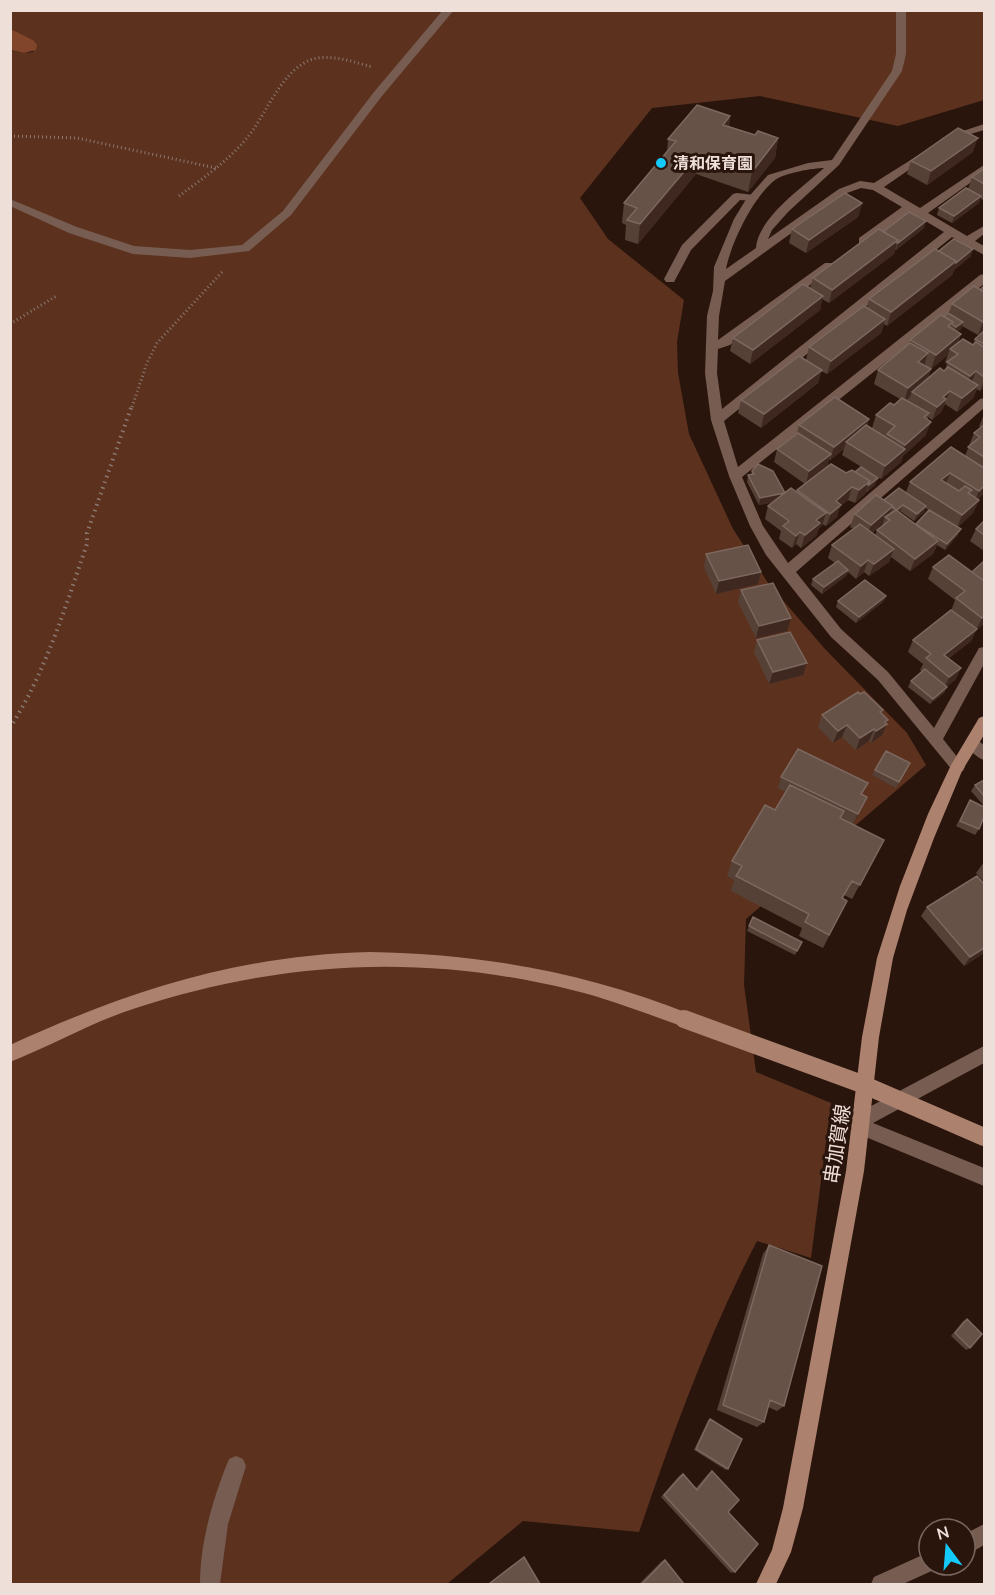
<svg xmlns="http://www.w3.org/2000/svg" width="995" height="1595" font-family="'Nunito Sans','Noto Sans JP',sans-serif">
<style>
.green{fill:#5c321f}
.water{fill:#80452b}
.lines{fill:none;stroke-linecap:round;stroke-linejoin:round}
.path-far1{stroke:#8b7871;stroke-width:3;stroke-dasharray:1 3;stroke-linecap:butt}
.path{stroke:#8b7871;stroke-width:4;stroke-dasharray:1.5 4.5;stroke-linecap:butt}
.lane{fill:#775c51;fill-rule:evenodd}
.street{fill:#775c51;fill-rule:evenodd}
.secondary{fill:#ac816e;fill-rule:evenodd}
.secondary-bridge{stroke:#ac816e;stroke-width:18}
.wall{fill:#564137;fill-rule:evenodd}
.shaded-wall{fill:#3e281f}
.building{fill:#675248;stroke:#7c685f;stroke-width:1.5}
.poi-dot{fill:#14cafb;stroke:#2a150d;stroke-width:2}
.labels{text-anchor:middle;stroke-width:6;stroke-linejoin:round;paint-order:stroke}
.far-poi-label{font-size:16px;font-weight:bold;fill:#eedfd8;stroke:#2a150d;text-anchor:start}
.street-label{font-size:20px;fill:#eedfd8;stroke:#2a150d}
</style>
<rect width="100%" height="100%" fill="#2a150d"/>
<path class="green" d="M11,10L984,11V100L898,126L760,96L652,108L580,198L608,239L684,300L677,342L678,373L689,434L733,529L768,583L825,649L907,733L926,765L746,919L744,985L756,1072L831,1103L811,1258L757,1241C708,1335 673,1433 639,1532L523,1521L447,1584H11L10,50L24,53L33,52V40L11,29Z"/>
<path class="water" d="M11,29L33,40L37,45L36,50L24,53L11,50Z"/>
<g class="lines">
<path class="path-far1" d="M10,136L77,138L216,168
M179,196C202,179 227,162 246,139C267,115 280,70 313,59C332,54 354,62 372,67
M10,324L58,295
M132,407L147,363L157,343L222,272"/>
<path class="path" d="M10,728C46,671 65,608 87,544V533L132,405"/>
<path class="lane" d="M737,193L754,195L759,198L754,201L740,200L691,250L674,282H666L664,279L682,245L733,194Z
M236,1456L243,1459L246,1466L228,1524L220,1584H200C200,1542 213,1498 229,1459Z"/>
<path class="street" d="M443,10H454L382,96L291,215L249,251L190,258L133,254L69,233L10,206V199L77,227L134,246L190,250L242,245L283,211L374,92Z
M896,10H906V54L902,71L839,165L788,212L772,230L768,239L839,189L860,181L874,183L925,151L930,154L929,156L884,187L920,208L984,165V173L928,213L967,236L984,226V234L975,241L984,246V255L952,237L724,421L738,467L980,275L984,274V284L742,477L763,526L788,563L980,399L984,398V408L796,572L841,629L888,672L934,728L979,648L984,647V664L943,739L965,767L963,771L958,773L953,771L878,680L831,637L766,555L750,526L729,476L711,420L705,373L707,316L713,291L714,267L734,219L745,201L768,175L808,163L832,160L892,71L896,54ZM824,168C803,187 758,218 756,248L726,269C731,243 753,197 775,180C784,173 814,168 824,168ZM861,188L873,190L902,207L859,238V244H867L910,212L944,232L722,409L717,373L718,349L730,345L835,266L833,263H825L718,340L719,316L725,281L847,193Z
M984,124V130L947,141L942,138Z
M973,737L984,745V760C977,758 969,750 966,743L968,739Z
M984,1046V1063L873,1123L984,1168V1186L856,1133L853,1127L858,1113Z
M984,1524V1545L965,1556V1534Z
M929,1552V1565H938L936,1569L903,1584H871L874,1577Z"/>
<path class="secondary" d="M984,716V735L962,771L934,838L907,910L893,958L879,1037L864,1171L803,1508L791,1552L776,1584H756L772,1550L783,1508L846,1171L862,1037L877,958L900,886L928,814L951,765L979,718Z
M370,952C483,954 584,972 690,1014L692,1019L690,1024L684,1027C647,1014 610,999 572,990C422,953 281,961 136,1008C92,1022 53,1045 10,1062V1045C128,991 239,955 370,952Z"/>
<path class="secondary-bridge" d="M684,1019L862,1084L984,1137"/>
</g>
<path class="wall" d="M730,116L729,126L755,135L778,138L775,158L748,192L696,174L638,244L625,240L626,225L622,223L624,203L667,153L668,139Z
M973,152L927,185L907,174L911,161Z
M984,169V201L980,198L979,203L952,223L937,215L939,208L968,189L972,177Z
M862,203L858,217L806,253L789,243L792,229Z
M924,228L896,250H895L894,254L829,303L822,299L820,310L750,364L730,351L733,338L810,288L813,278L883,232Z
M939,251L971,256L954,270L952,275L887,326L884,324L881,333L827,374L821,371L818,383L761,428L738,413L741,400L806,360L809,347L867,308L869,299Z
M980,290L984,330L978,335L962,326L961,329L957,332L961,334L958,343L973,344L975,339L984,331V387L980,391L977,389L973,398L957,412L945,404L941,412L932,420L928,417L926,435L903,456L901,462L881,479L842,455L844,449L830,460H829L827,467L846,473L875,485L867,492L866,491L865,494L855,503L848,500L840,506L837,517L826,526L822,524V526L819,528L816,536L801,548L796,544L792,548L779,539L781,531L765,519L768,506L774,502L759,505L747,482L748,475L751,474L752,471L784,494L796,492L797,490L805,484L774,462L777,449L797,433L799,425L869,419L867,426L886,437L872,428L876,415L894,405L900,399L874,384L878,370L909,344L910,340L949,313L952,304ZM948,355L945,362L947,364L945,370L928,378L931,369L924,365V364L931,369Z
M984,414V493L978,499L979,500L973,513L958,527V535L945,550L937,545L933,554L910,571L891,557L889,562L869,576L864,572L856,579L848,572L846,576L822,594L811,585L813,579L835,563L828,558L832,545L854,529L850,527L855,514L884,500L906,492L910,482L965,456L974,433L981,428L979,427ZM925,508L932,512L916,524L900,512V511L914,521L924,512ZM883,523L882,526L877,530L875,536L872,533Z
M984,521V551L970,541L976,529Z
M706,554L761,572L758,584L716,594L704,567Z
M933,567L972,572L984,624L976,630L971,641L948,659L961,668L955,680L947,686L944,693L930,704L908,687L911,681L922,672L920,670L923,664L908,652L913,640L951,611L955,600L928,579Z
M741,590L787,631L756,638L738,602Z
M886,596L883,602L856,623L836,607L838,601Z
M757,640L803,675L769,684L754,652Z
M883,710L882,714L888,720L882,735L871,743L869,741L856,750L842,737L833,743L818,727L822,715Z
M910,763L896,788L872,775L875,770Z
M781,777L862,795L867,797L853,824L876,855L852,899L844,895L843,898L840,915L823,948L799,936L802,928L731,891L734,880L727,876L732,861L775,810L786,792L778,788Z
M984,780V806L971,791L975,785Z
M970,800L979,829L975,835L956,826Z
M984,862V882L976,873Z
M927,907L984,953L964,966L921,916Z
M749,926L802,942L795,955L747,931Z
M769,1245L784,1406L777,1411L768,1407L764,1422L757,1427L717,1410L763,1254Z
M967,1319L970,1348L966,1350L951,1336L963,1321Z
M710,1419L728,1469L726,1470L694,1450L708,1420Z
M712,1471L728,1512L735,1572L731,1573L661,1497L679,1476L683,1474L696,1488L708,1474Z
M665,1560L684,1584H639L662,1561Z"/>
<path class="shaded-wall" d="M730,116L727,136L723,125Z
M778,138L775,158L748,192L752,172Z
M978,138L973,152L927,185L931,171Z
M699,154L696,174L638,244L640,224Z
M981,196L979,203L952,223L954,216Z
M862,203L858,217L806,253L809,240Z
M926,221L924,228L896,250L898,243Z
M898,240L894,254L829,303L832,290Z
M973,249L971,256L954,270L952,275L887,326L891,312Z
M823,296L820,310L750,364L753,350Z
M885,319L881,333L827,374L831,361Z
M984,320V330L978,335L983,322Z
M963,322L961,329L954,334L956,327Z
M961,334L956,348L950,349L948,355L931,369L936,355Z
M928,353L924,366L918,362Z
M931,369L926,383L912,392L910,397L904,402L908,388Z
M822,370L818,383L761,428L764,414Z
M976,371L971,385L965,390L970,376Z
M984,380V387L980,391Z
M978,385L973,398L957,412L962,398Z
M950,391L941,412L932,420L937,407L943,397Z
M869,419L865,432L846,442L844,449L830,460L834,447Z
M931,422L926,435L903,456L901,462L881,479L885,466L903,451L905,445Z
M831,454L827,467L806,484L809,471Z
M950,473L945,486L941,480Z
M878,478L875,485L867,492L869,485Z
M870,481L865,494L855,503L859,490Z
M984,486V493L973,504L979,491Z
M852,487L848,500L840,506L837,517L826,526L836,501Z
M785,493L783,500L759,505L760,498Z
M979,500L973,513L957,528L962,515Z
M903,505L900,511L894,516L897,510Z
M893,506L888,519L885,517L883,523L867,537L871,525Z
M926,506L924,512L914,521L917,514Z
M826,513L822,526L819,528L816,536L801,548L805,535L816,520Z
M961,529L958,535L945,550L947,544Z
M800,532L796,544L792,548L796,536Z
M938,541L933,554L910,571L915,559Z
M894,549L889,562L869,576L874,564Z
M868,560L864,572L856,579L861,566Z
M848,570L846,576L822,594L824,587Z
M761,572L758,584L716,594L719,581Z
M886,596L883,602L856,623L859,617Z
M984,617V624L976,630L982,618Z
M791,618L787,631L756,638L759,626Z
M977,629L971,641L938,667L944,655Z
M807,663L803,675L769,684L773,672Z
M961,668L955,680L944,689L949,677Z
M947,687L944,693L930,704L933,699Z
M888,720L886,725L887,724L882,735L871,743L876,731Z
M847,725L842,737L833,743L838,731Z
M874,729L869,741L856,750L860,738Z
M867,797L862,808L853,825L858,814Z
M984,948V953L964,966L970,957Z"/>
<path class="building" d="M697,105L730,116L723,125L755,135L758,131L778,138L752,172L699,154L640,224L627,220L637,208L624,203L676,141L668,139Z
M958,128L978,138L931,171L911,161Z
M984,169V184L972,177Z
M966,188L981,196L954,216L939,208Z
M845,193L862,203L809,240L792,229Z
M909,212L926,221L898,243H897L898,240L883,232Z
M879,229L898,240L832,290L813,278Z
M954,239L973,249L956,263V261L939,251Z
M935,249L956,261L891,312L869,299Z
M803,284L823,296L753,350L733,338Z
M974,286L984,292V320L983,322L952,304Z
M984,286V292L980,290Z
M864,306L885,319L831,361L809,347Z
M948,313L963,322L956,327L952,324L953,322L944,316Z
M941,315L953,322L948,326L961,334L936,355L910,340Z
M984,331V344L975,339Z
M963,339L973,345L976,342L984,347V377L976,371L970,376L947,362L958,354L950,349Z
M910,343L928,353L918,362L931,369L908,388L878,370Z
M799,356L822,370L764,414L741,400Z
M948,367L978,385L962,398L950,391L943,397L946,399L937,407L912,392L940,368L944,371Z
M835,397L869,419L834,447L799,425Z
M902,398L929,413L924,417L931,422L905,445L887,434L895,426L876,415L890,403L894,405Z
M866,425L905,449L885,466L846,442Z
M984,425V457L968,447L980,437L974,433Z
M798,433L831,454L809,471L777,449Z
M951,447L984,468V486L979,491L950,473L941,480L959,491L965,486L972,490L968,493L979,500L962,515L910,482Z
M758,464L773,471L785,493L760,498L748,475L754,474L752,471Z
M831,464L846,473L852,470L870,481L859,490L852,487L836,501L841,505L830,514L797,490Z
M861,467L878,478L869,485H868L870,481L855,472Z
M791,488L826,513L816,520L820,523L805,535L800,532L796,536L783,526L789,521L768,506Z
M899,488L926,506L917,514L903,505L897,510L892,507L893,506L884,500Z
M876,495L893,506L871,525L855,514Z
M896,510L938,541L915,559L877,530L890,520L885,517Z
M929,510L961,529L947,544L923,529L916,524Z
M984,521V535L976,529Z
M860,524L894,549L874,564L868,560L861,566L832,545Z
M748,545L761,572L719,581L706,554Z
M949,555L984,581V617L982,618L956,598L965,591L933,567Z
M838,561L848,570L824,587L813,579Z
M983,562L984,563V581L972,572Z
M865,580L886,596L859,617L838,601Z
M773,583L791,618L759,626L741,590Z
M951,610L977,629L944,655L961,668L949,677L926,658L931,654L913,640Z
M790,632L807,663L773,672L757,640Z
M925,669L947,687L933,699L911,681Z
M858,692L860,694L864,692L883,710L880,712L888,720L885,722L887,724L876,731L874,729L860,738L847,725L838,731L822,715Z
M798,749L868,783L861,794L867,797L858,814L781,777Z
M886,751L910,763L899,782L875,770Z
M984,780V796L975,785Z
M790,785L844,811L840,818L884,840L860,885L852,881L842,898L847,901L829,935L805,922L809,914L736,876L742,866L732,861L765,805L775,810Z
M970,800L984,807V817L979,829L960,821Z
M977,876L984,884V948L970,957L927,907Z
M753,917L802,942L797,951L749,926Z
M769,1245L822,1266L784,1406L770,1400L764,1422L723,1405Z
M967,1319L982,1334L970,1348L955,1333Z
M710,1419L742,1439L728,1469L696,1449Z
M712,1471L739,1500L728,1512L758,1544L735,1572L664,1495L683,1474L697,1490Z
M524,1557L540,1584H491L490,1583Z
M665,1560L684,1584H642Z"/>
<circle class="poi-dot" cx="661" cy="163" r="6"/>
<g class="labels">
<g class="far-poi-label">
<text x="673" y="169">清和保育園</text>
</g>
<g class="street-label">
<text transform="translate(837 1144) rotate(-81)" y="7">串加賀線</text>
</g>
</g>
<rect width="995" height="1595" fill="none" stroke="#eedfd8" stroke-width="24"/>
<g transform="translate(947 1547) rotate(344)"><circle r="28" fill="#2a150d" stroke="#78665e" stroke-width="1.5"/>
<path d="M0-4.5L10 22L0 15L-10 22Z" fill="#14cafb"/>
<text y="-9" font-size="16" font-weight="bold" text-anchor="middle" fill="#eedfd8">N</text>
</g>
</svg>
